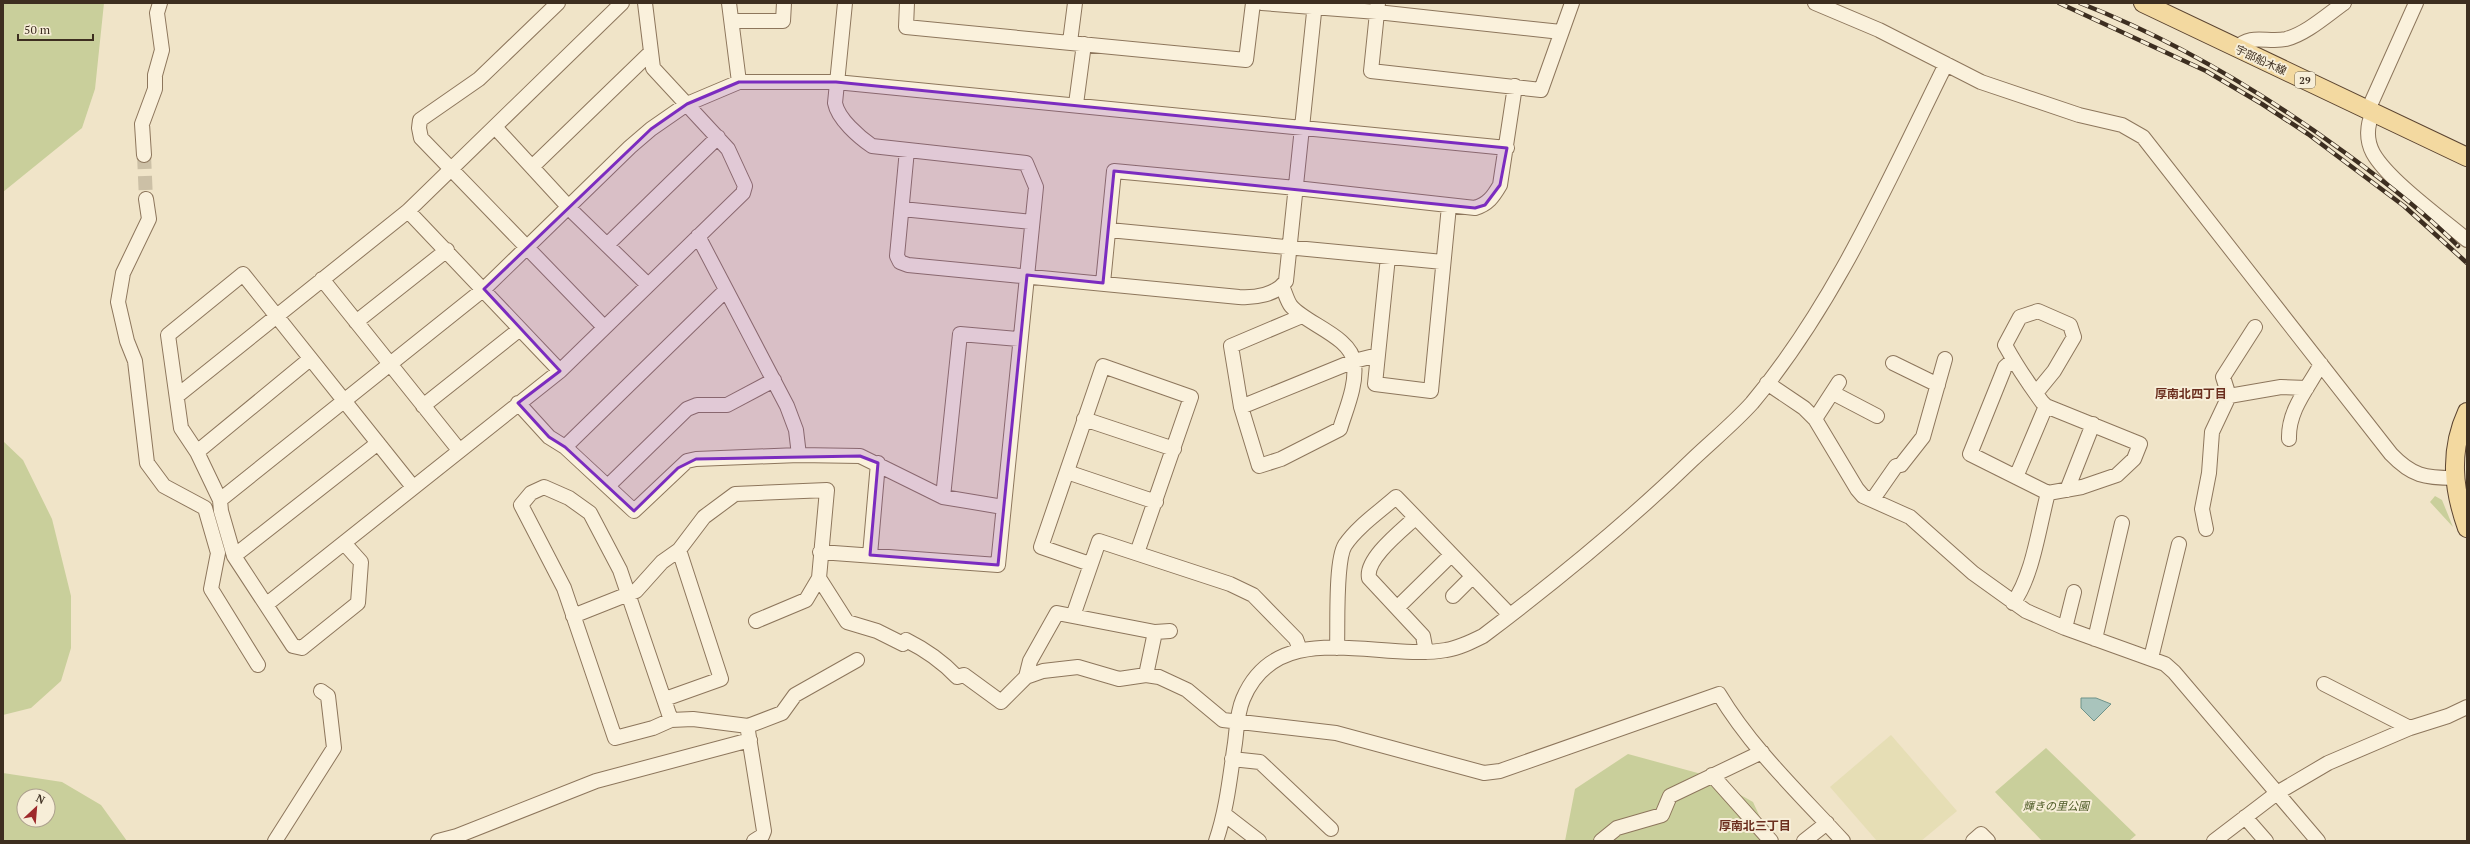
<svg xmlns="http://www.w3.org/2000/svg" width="2470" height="844" font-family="'PT Serif','Noto Sans JP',serif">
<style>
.farmland{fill:#e6deb5}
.green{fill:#c9cf9b;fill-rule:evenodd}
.water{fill:#a9c4bc;stroke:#6f938a}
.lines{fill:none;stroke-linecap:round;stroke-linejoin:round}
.minor-tunnel{stroke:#ccc0a6;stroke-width:14;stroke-dasharray:14 7;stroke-linecap:butt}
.minor-casing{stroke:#8d765c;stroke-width:16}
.major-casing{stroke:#5b4430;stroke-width:20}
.minor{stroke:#faf1dc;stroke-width:14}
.major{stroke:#f3d9a0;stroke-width:18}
.rail-casing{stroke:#3d2e20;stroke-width:4.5}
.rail{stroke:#f7eed8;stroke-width:3;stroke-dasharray:9;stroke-linecap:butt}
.marked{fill:#7b2cbf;fill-opacity:0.2;stroke:#7b2cbf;stroke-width:3;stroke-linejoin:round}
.labels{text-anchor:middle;stroke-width:4;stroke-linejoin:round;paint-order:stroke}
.shield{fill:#f7eed8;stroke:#756857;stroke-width:1}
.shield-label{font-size:10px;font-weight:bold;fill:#3d2e20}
.street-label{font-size:11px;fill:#3d2e20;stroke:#f7eed8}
.park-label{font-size:11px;font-style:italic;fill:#4d5a26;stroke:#f7eed8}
.neighbourhood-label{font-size:12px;font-weight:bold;fill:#6b2e1e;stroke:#f7eed8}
</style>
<rect width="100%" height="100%" fill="#f0e4c8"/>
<path class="farmland" d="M1891,735L1957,811L1921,841H1877L1830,787Z"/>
<path class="green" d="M3,3H104L95,89L82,128L3,192Z
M3,441L23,460L52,519L71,596V648L61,681L31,708L3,715Z
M2435,496L2442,500L2453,527L2430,502Z
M2046,748L2136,835L2129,841H2042L1995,792Z
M1628,754L1705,775L1753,802L1771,841H1565L1575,789Z
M3,773L62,782L101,805L127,841H3ZM24,796H48V820H24Z"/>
<path class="water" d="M2081,698H2096L2111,704L2094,721L2081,708Z"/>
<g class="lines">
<path class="minor-tunnel" d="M144,155L146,199"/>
<defs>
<path id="minor" d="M558,3L479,79L420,120L419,128L421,138L604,327
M729,3L739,82
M907,3L906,27L1246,60L1253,3
M1262,3L1377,12L1561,32
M1378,3L1371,71L1541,90L1572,3
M1815,3L1879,30L1981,82L2079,115L2122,125L2143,137L2391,454C2412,476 2425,478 2454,478
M732,21H783L784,3
M1070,42L1075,3
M2237,48C2250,33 2268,43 2286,39C2306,34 2327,15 2344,3
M1076,104L1084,44
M2368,110L2416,3
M2373,112C2367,125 2366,140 2373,153C2388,180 2442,219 2467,240
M495,127L575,214L648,285
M907,150L897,256L900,262L908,265L1239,297C1255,298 1276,295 1286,281L1315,3
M144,155L142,124L155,89V75L162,50L157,13L160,3
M532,167L651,52
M146,199L149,219L123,273L118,302L127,341L135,361L147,463L164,486L205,508L218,553L211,589L258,665
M902,209L1032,222
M408,211L560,371
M1109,230L1443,262
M698,236L787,406L796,430L799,455
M607,245L718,137
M1388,257L1375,384L1431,391L1449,206
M322,279L459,450
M1103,283L1114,171L1296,188L1475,208C1488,204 1493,197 1500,185L1515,86
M1282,286C1285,292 1287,301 1291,306C1306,324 1352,337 1354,363C1357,385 1346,409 1340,429L1281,459L1259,466L1241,407L1231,346L1302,316
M356,322L447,250
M2013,360L2005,367L1970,454L2048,493L2082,487L2117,475L2134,459L2140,444L2046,406L2042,402C2028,383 2016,365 2005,345L2020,317L2038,311L2070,325L2074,337L2054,371L2036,393
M1893,363L1938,385
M1767,383L1804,408L1815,419L1857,489L1863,496L1910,517L1973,573L2026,611L2065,628L2165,664L2174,672L2318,841
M1833,393L1877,416
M177,396L408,211L622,3
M2229,396L2281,387L2307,388
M518,403L549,437L565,447L634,511L687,461L696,459L799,455L860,456L943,497L1003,507
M423,406L520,329
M1241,407L1354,361L1378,355
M1084,419L1174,449
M1815,419L1839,382
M2289,439C2288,410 2308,388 2321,364
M565,447L726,290
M197,452L310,359
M1067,472L1156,502
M2016,477L2046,406
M609,485L687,409L697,405H727L774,380
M2067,490L2093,424
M943,497L960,334L1019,339
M1873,499L1896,466L1901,465L1923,437L1945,359
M220,500L484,289L630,147L651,129L687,104L739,82H836L1507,148
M1415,518C1401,531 1365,559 1369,578L1423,636L1426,652
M2206,529L2202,509L2209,473L2212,432L2229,396L2223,377L2255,327
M344,543L361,562L358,603L302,648L293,646L234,556L221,511L220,500L197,452L181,428L168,335L243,274L413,487
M820,552L998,565L1036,187L1026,163L872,146C859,137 838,119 835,103L845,3
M870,555L878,463
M234,556L378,443
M1090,564L1041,547L1103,366L1191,397L1137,553
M819,578L847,622L877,631L903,644L906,640C926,650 941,660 957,677L964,675L1001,702L1026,677L1043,671L1078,667L1119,679L1146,675L1159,677L1187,690L1223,720L1336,733L1484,773L1500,771L1719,694C1752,749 1800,794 1843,841
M1453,596L1472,577
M2013,603C2033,576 2039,526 2048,493
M267,604L560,371L743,193L745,186L728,149L653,68L645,3
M1397,608L1451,555
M573,616L636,591L662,562L679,550L704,517L735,494L827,490L819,578L806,600L756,621
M1073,616L1099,541L1230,584L1253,595L1296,639L1300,650
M2065,628L2074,592
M2095,639L2122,523
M1337,648C1338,627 1335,561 1345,545C1357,527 1379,512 1396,497L1510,615
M2151,658L2179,544
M1146,675L1155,632
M1026,677L1030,661L1057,613L1155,632L1170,631
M2324,684L2410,728
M665,699L721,679L679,550
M671,720L620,570L590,513L569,498L544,487L531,493L521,505L564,588L615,738L653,728L671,720L693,719L748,726L782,713L795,695L857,660
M748,731L764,831L762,836L754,841
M1232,759L1260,762L1331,829
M1712,775L1771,841
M1224,814L1259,841
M2245,817L2266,841
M275,841L334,748L328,696L321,691
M438,841L457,836L596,781L750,740
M1216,841C1227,809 1230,776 1235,743C1237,728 1237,713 1243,699C1278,615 1379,662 1446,650C1459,648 1471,642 1483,636C1556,581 1626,524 1692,460C1712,441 1734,423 1752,403C1835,304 1889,179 1946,64
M1601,841L1617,828L1662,815L1670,796L1762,752
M1804,841L1827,823
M1973,841L1981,834L1988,841
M2214,841L2277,793L2328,763L2410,728L2448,716L2467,707"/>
<path id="major" d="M2143,3L2467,157
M2467,412C2449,451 2453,489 2467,528"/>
</defs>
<use href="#minor" class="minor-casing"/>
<use href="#major" class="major-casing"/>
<use href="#minor" class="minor"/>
<use href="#major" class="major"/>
<defs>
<path id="rail" d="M2059,3L2206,71L2262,104L2308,134L2404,206L2467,263
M2080,3C2175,40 2262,92 2344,152C2384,181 2423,211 2458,246"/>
</defs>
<use href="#rail" class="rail-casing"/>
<use href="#rail" class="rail"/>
</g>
<path class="marked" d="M739,82H836L1507,148L1500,185L1485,205L1475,208L1114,171L1103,283L1027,275L998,565L870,555L878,463L860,456L696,459L678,468L634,511L565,447L549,437L518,403L560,371L484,289L651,129L687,104Z"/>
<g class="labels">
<rect class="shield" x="2295" y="72" width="20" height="16" rx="3"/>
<g class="shield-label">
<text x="2305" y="84">29</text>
</g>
<g class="street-label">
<text transform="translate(2261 60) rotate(25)" y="4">宇部船木線</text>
</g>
<g class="park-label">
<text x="2056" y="810">輝きの里公園</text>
</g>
<g class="neighbourhood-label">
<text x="2191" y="398">厚南北四丁目</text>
<text x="1755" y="830">厚南北三丁目</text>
</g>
</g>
<rect width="2470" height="844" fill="none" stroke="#3d2e20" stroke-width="8"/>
<g transform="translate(36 808) rotate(26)"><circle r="19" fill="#f7eed8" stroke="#ada18e"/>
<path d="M0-3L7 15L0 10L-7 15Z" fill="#9e2a2b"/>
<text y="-6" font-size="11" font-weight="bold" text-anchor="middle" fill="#3d2e20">N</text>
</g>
<path d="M18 34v6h75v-6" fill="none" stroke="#3d2e20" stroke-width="2"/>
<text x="24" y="34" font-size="12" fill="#3d2e20" stroke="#f7eed8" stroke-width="3" paint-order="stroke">50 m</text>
</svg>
